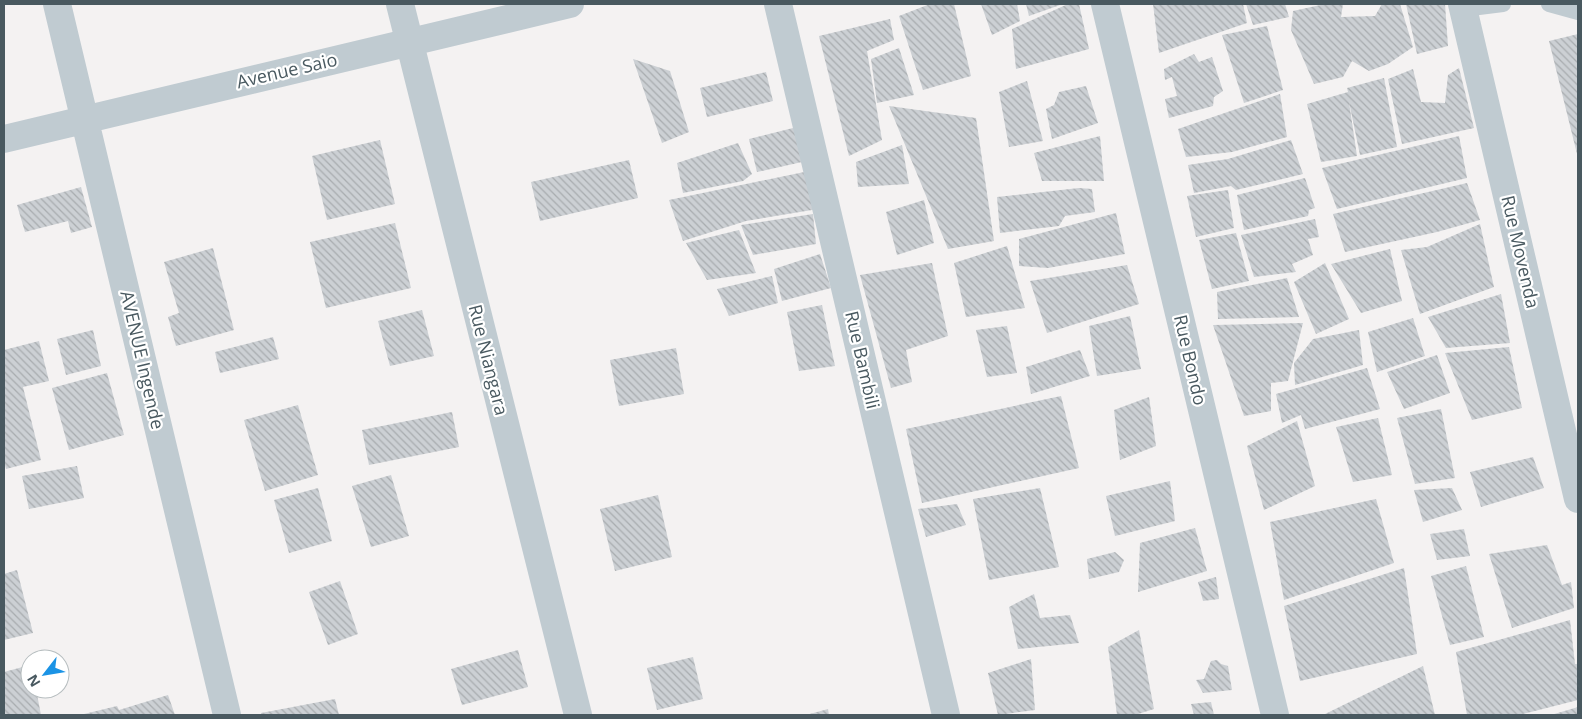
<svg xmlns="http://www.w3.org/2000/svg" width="1582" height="719" font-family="'Open Sans',sans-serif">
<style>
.building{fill:url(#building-back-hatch)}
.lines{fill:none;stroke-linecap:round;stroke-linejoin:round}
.lane{stroke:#c0cbd1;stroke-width:16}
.street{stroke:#c0cbd1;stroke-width:28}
.labels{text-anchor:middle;stroke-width:4.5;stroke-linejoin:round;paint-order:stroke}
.street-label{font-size:18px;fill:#495960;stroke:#fff}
</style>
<defs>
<pattern id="building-back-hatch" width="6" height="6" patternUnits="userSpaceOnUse" patternTransform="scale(1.25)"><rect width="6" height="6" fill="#ccd0d4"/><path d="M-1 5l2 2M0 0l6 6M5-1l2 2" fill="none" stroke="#a8acaf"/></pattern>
</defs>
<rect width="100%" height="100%" fill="#f4f2f2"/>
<path class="building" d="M930,4H954L971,76L923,90L899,16Z
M981,4H1017L1020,21L992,35Z
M1026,4H1063L1029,16Z
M1068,4H1079L1089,49L1016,69L1012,29Z
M1153,4H1243L1247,23L1159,53Z
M1246,4H1285L1289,17L1253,25Z
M1325,4H1343L1341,17L1375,16L1382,4H1400L1413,47L1388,64L1369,71L1352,61L1343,77L1314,84L1291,30L1293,11Z
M1406,4H1445L1448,46L1417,54Z
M890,19L894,40L867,51L882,140L849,156L819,36Z
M1267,26L1283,90L1244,103L1222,35Z
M1578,34V158L1549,41Z
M899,48L914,95L877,103L871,59Z
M1194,54L1199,62L1212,57L1223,91L1214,97L1213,106L1169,118L1165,99L1177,96L1172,77L1165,80L1164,69Z
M633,59L670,71L689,132L662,143Z
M1459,68L1474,128L1402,144L1388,79L1413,69L1421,102L1445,103L1448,75Z
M766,72L773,101L707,117L700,88Z
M1384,78L1397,147L1360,155L1349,102L1357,156L1321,162L1307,104L1348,92L1347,88Z
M1027,81L1043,141L1009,147L999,92Z
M1086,86L1098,123L1052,139L1046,109L1054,105L1059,92Z
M1280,94L1287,137L1232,152L1186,157L1178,129Z
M889,106L976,118L994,241L948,249Z
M797,127L802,162L757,172L749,139Z
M1100,136L1104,181H1042L1034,153Z
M1459,136L1467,178L1337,209L1322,168Z
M380,140L395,204L327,220L312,156Z
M1291,140L1303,174L1236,190L1231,186L1194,193L1188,165L1228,159Z
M738,143L752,174L743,181L683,193L677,163Z
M902,145L909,184L858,187L856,162Z
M629,160L638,198L540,221L531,182Z
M809,171L818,209L746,221L683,241L669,200Z
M1305,178L1315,208L1309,210L1308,216L1244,230L1237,195Z
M1467,183L1480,220L1437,232L1345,252L1333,214Z
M81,187L92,227L71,233L68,221L25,232L17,205Z
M1079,188L1092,189L1095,212L1065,216L1059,226L1000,233L997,197Z
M1228,190L1234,228L1196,237L1187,196Z
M924,200L934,243L897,255L886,212Z
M1116,213L1125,254L1048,268L1019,266V239Z
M813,214L816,244L753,255L741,225Z
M1315,219L1319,237L1308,239L1313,255L1292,264L1296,272L1254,277L1241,235Z
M395,223L411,288L326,308L310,242Z
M1480,224L1494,287L1420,314L1401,250L1427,247Z
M739,230L756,273L707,280L686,243Z
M1236,233L1249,281L1212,289L1199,240Z
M1007,246L1025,308L966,317L954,263Z
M213,248L234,330L176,346L168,317L179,313L164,262Z
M1390,249L1402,301L1361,313L1331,264Z
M820,254L831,288L782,301L774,269Z
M932,263L948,336L906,350L912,382L891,388L860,275Z
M1325,263L1349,319L1316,334L1294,282Z
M1127,265L1139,304L1047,333L1030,281Z
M772,276L778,303L729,316L717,289Z
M1287,278L1299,317L1218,319L1217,292Z
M1501,294L1510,343L1446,348L1428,317Z
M822,305L835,366L799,371L787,312Z
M422,310L434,356L390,366L378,321Z
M1130,316L1141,369L1097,376L1089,326Z
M1413,318L1425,356L1377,372L1368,332Z
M1303,323L1288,381L1271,383V411L1244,416L1213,325Z
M1007,326L1017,373L987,377L976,330Z
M93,330L101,366L66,375L57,339Z
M1359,330L1363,365L1295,385L1294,363L1313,339Z
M273,337L279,359L220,373L215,352Z
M39,341L49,381L23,387L41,460L6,469L4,461V350Z
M1509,347L1522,408L1472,420L1445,353Z
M676,348L684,394L619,406L610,360Z
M1080,350L1090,376L1031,394L1026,367Z
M1437,355L1450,393L1404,409L1387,372Z
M1367,368L1380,409L1305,429L1301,415L1282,423L1276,394Z
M107,373L124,435L69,450L52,388Z
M1061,396L1079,468L922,503L906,429Z
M1149,397L1156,446L1120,460L1114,410Z
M298,405L318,475L265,491L244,420Z
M1441,409L1455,478L1415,484L1397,418Z
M452,412L459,447L369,465L362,430Z
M1378,418L1392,475L1353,482L1336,427Z
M1297,421L1315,486L1264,510L1247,446Z
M1533,457L1544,488L1481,507L1470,472Z
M77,466L84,498L29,509L22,476Z
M391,475L409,536L371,547L352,486Z
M1170,481L1175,521L1115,536L1106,496Z
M318,488L332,541L289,553L274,500Z
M1040,488L1059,567L989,580L973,499Z
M1452,488L1462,510L1423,522L1414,490Z
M658,495L672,557L615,571L600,509Z
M1376,499L1394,563L1284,600L1270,522Z
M957,504L966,525L926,537L918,509Z
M1195,528L1207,571L1138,592L1140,543Z
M1464,529L1470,556L1437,560L1430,534Z
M1547,545L1562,585L1571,582L1574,608L1512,628L1489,554Z
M1115,552L1124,560L1119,572L1089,579L1087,559Z
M1466,566L1484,637L1450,645L1431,576Z
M1404,568L1417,654L1300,681L1284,606Z
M17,570L33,633L4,640V574Z
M1216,577L1219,599L1203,601L1198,582Z
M340,581L358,634L328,645L309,592Z
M1034,594L1040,618L1070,615L1079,643L1018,649L1009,607Z
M1570,620L1575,664H1578V700L1519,715H1467L1456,652Z
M1139,630L1154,709L1135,715H1117L1108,647Z
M518,650L528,687L462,705L451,669Z
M693,657L703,699L657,710L647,668Z
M1031,659L1035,710L998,715L988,673Z
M1217,660L1221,664L1228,666L1232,690L1203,693L1196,680L1204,679L1211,661Z
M30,665V689H36L41,715H4V672Z
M1423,666L1435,715H1323Z
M168,695L175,715H80L117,706L119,710Z
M335,699L339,715H261V713Z
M1211,702L1214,715H1194L1191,704Z
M1578,707V715H1551Z
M828,709L829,715H806Z"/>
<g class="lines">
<path class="lane" d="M1549,4L1578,12
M1463,9L1503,4"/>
<path class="street" d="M57,4L227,715
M400,4L578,715
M778,4L946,715
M1105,4L1275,715
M1462,4L1578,499
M4,139L570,4"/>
</g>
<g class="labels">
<g class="street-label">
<text transform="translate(287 71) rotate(-13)" y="6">Avenue Saio</text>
<text transform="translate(1520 252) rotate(77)" y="6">Rue Movenda</text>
<text transform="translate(142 360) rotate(77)" y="6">AVENUE Ingende</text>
<text transform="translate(488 360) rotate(76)" y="6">Rue Niangara</text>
<text transform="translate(862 360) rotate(77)" y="6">Rue Bambili</text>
<text transform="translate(1190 360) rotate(77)" y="6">Rue Bondo</text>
</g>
</g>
<rect width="1582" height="719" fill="none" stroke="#495960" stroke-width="10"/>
<g transform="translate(45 674) rotate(239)"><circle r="24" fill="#ffffff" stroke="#b6bdbf"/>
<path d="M0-4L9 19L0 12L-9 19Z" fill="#1b93e5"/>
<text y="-8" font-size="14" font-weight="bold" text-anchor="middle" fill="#495960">N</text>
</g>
</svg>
